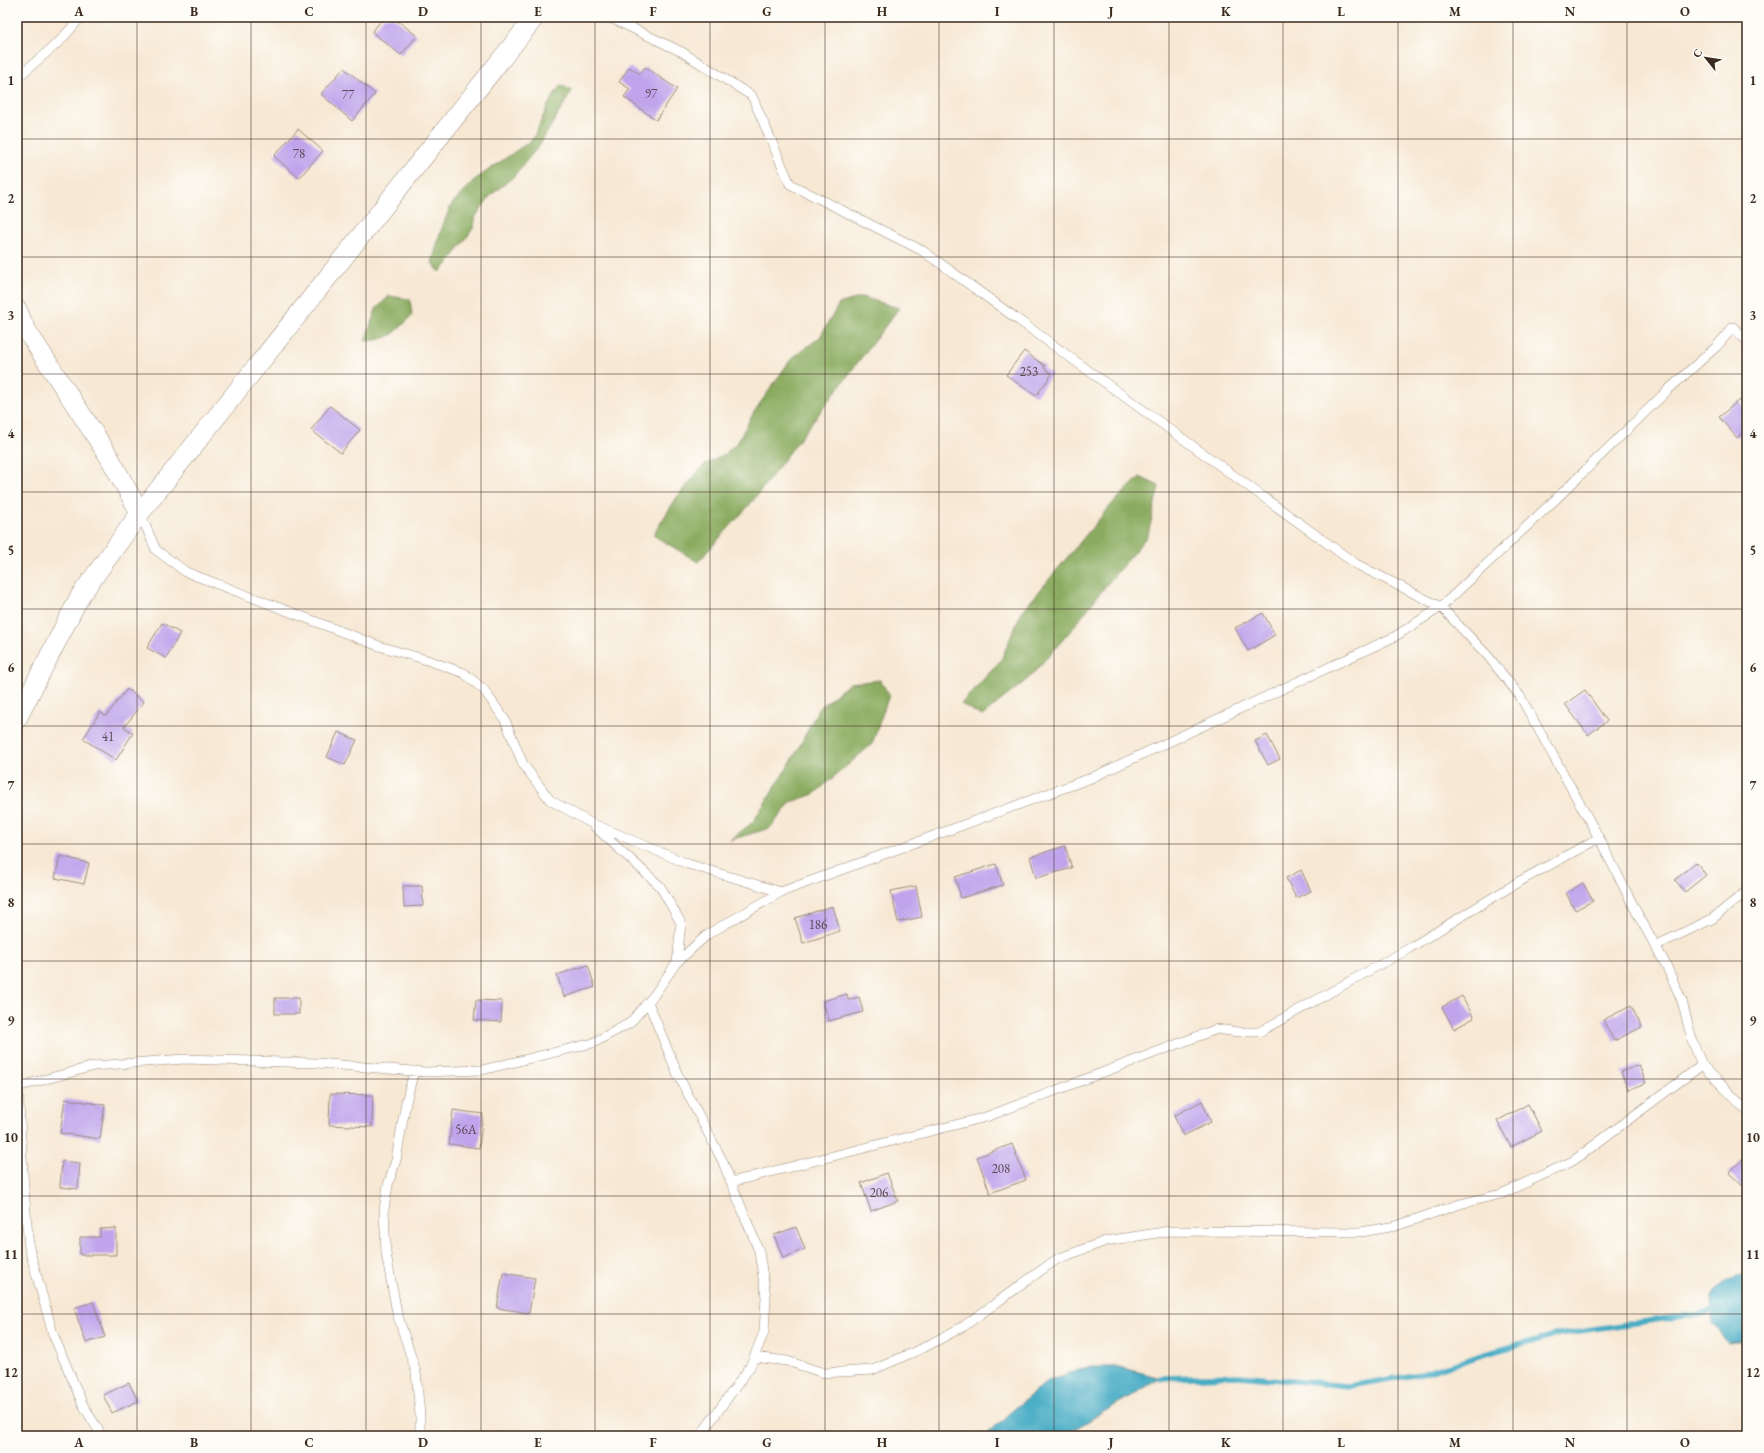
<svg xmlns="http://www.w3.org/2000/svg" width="1764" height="1453" font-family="'EB Garamond',serif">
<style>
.forest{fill:#8bac60;stroke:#636b3f}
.water{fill:#46acc5;stroke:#406b72}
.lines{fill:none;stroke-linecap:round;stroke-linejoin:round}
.stream{stroke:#46acc5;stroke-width:5.5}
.building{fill:#bfa4ec}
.lane-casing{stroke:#998979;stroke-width:10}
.street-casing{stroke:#998979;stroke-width:20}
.path{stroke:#998979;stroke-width:2.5;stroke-dasharray:3 3;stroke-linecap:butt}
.lane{stroke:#fff;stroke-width:9}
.street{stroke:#fff;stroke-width:19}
.grid{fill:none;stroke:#3b2a1e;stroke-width:1;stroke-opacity:0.55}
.labels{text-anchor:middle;stroke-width:3;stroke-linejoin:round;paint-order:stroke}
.number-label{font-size:13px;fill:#5c4852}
.neatline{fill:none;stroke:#3b2a1e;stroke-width:1.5}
.grid-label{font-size:13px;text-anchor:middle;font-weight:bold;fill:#3b2a1e}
</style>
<rect width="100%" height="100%" fill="#fdfcf7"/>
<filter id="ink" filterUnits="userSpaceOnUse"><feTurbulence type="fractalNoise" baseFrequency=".025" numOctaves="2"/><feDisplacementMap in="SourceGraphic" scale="8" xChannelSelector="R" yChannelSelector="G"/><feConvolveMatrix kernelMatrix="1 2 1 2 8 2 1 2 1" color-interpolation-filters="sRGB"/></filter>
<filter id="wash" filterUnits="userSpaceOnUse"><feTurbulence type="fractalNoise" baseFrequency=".012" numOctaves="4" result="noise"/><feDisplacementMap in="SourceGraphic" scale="16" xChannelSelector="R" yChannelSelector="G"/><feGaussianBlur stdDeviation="0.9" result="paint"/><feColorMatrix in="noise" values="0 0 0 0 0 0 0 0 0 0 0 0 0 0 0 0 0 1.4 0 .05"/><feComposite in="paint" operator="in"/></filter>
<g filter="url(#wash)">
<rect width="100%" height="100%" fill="#f7e8d4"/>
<path class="forest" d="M561,85L572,91L539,146L513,177L490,196L474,219V227L450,261L440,272L432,263L440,233L451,205L473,181L533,139L549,103Z
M389,296L410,299L412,315C396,333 390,340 365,341L376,309Z
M862,297L899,308L752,502L698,562L653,535L677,497L704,465L723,455L737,443L754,412L791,359L820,337L839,304Z
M1140,477L1159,486L1148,535L1104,588L1073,628L1029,678L982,716L961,704L1001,660L1021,613L1111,505Z
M880,680L889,695L872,744L814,794L791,802L770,828L730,840L753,822L795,755L819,708L850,683Z"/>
<path class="water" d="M1747,1273V1341L1727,1343L1712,1323L1711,1296L1726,1281Z
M1087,1367H1120L1161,1378L1063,1436H985L1014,1409L1049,1380Z"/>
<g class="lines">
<path class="stream" d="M1161,1378L1238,1376L1348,1386L1421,1374L1496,1351L1559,1334L1711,1312"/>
</g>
<g id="blocks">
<path class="building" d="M384,17H393L417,36L401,55L372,32Z
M629,67L640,74L645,67L677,89L656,120L624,97L630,89L619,82Z
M344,68L375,94L352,121L321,94Z
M298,129L323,151L299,178L274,156Z
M1024,351L1045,366L1044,368L1052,374L1036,396L1006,375Z
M1739,400L1747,410V429L1737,438L1719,417Z
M330,406L360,430L341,453L311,430Z
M1263,613L1275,635L1248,651L1235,628Z
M162,623L180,633L166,658L147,648Z
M127,689L144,702L124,727L133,733L116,760L83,739L100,712L106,716Z
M1585,690L1607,721L1588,735L1565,704Z
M338,732L357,740L345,765L327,757Z
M1267,735L1280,759L1268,765L1255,741Z
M1065,846L1072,868L1036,878L1030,857Z
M60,856L89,863L84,884L55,878Z
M1696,862L1706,875L1685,892L1675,880Z
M996,864L1003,885L961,898L955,877Z
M1301,870L1311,891L1296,898L1286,878Z
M1583,883L1593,901L1575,910L1566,893Z
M403,886H422L423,906L404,907Z
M916,886L922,917L898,922L891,891Z
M833,906L840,931L803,943L795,918Z
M588,965L595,987L564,997L557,975Z
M847,994L848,1000L859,997L863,1012L829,1021L823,1001Z
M1462,996L1474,1018L1454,1029L1442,1007Z
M275,998H299V1014H275Z
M476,1000L502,1001L501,1022L474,1020Z
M1631,1006L1642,1027L1614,1041L1603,1020Z
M1639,1065L1646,1083L1628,1090L1621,1072Z
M330,1094L373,1095L372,1127L329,1125Z
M65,1099L105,1105L100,1139L60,1133Z
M1202,1101L1211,1122L1183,1136L1174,1116Z
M1528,1104L1542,1131L1511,1147L1497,1121Z
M453,1110L483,1114L479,1148L449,1144Z
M1012,1144L1026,1180L990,1193L977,1157Z
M1747,1154V1190L1729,1173Z
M62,1161L80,1163L78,1189L60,1187Z
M887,1173L898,1201L871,1211L861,1183Z
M796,1227L805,1249L783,1258L774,1235Z
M116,1228V1255H80V1237H100V1229Z
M503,1273L535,1278L529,1313L497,1308Z
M93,1302L105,1337L86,1343L74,1308Z
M129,1383L138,1401L112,1413L103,1395Z"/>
</g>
</g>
<g filter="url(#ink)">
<use href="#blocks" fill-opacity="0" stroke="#998979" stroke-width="1"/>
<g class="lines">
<defs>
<path id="lane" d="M605,17L613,19L682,52L752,96L790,184L923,251L1356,564L1441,607L1487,655L1520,696L1599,838L1636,911L1666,965L1682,1001L1692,1040L1702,1065L1747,1111
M17,78L60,41L81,17
M140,513L156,550L186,572L379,646L427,660L464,673L484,690L505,720L523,764L550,800L589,822L688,864L781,892
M594,826L660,886L681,923L677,962
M1655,946L1712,919L1747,891
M648,1002L678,1075L722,1160L731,1182L759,1251L766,1297L764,1332L750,1367L700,1436
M414,1071L406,1102L396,1160L388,1185L384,1209L386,1253L397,1313L416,1372L420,1415V1436
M17,1087L94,1066L184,1059L317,1063L424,1072L482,1070L593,1043L630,1023L654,995L677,962L708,934L781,892L1091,778L1394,637L1441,607L1559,496L1669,389L1717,346L1733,327L1747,341
M18,1087L24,1189L29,1248L53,1334L83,1405L102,1436
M731,1182L986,1117L1217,1029L1238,1032H1259L1408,949L1520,881L1599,838
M754,1357L787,1361L824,1373L873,1370L923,1348L964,1326L1057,1259L1106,1241L1170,1231L1361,1232L1396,1226L1460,1204L1501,1194L1573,1161L1702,1065"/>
<path id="street" d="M17,309L25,328L108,455L140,513
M17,719L80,596L140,513L535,17"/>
</defs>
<use href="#lane" class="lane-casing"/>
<use href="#street" class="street-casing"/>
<path class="path" d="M1742,317L1747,311"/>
<use href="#lane" class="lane"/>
<use href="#street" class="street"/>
</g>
</g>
<path class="grid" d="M137,17V1436M251,17V1436M366,17V1436M481,17V1436M595,17V1436M710,17V1436M825,17V1436M939,17V1436M1054,17V1436M1169,17V1436M1283,17V1436M1398,17V1436M1513,17V1436M1627,17V1436M17,139H1747M17,257H1747M17,374H1747M17,492H1747M17,609H1747M17,726H1747M17,844H1747M17,961H1747M17,1079H1747M17,1196H1747M17,1314H1747"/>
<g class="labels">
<g class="number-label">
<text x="651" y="98">97</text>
<text x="348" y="99">77</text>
<text x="299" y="158">78</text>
<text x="1029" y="376">253</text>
<text x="108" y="741">41</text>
<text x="818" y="929">186</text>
<text x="466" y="1134">56А</text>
<text x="1001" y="1173">208</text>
<text x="879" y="1197">206</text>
</g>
</g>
<rect width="1764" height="1453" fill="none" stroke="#fdfcf7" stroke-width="44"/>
<g transform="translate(1706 58) rotate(300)" stroke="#fdfcf7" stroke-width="3" paint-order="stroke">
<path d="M0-3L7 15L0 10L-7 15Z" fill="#3b2a1e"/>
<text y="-6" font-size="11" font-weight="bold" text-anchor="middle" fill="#3b2a1e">С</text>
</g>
<rect x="22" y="22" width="1720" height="1409" class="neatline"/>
<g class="grid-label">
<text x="79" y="16">A</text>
<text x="194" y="16">B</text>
<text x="309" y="16">C</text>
<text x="423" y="16">D</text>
<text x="538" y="16">E</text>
<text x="653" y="16">F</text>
<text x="767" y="16">G</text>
<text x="882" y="16">H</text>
<text x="997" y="16">I</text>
<text x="1111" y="16">J</text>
<text x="1226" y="16">K</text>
<text x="1341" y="16">L</text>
<text x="1455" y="16">M</text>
<text x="1570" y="16">N</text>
<text x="1685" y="16">O</text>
<text x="11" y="85">1</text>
<text x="1753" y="85">1</text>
<text x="11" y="203">2</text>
<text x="1753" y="203">2</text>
<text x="11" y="320">3</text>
<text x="1753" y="320">3</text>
<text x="11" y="438">4</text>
<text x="1753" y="438">4</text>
<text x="11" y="555">5</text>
<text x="1753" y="555">5</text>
<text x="11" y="672">6</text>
<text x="1753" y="672">6</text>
<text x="11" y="790">7</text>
<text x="1753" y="790">7</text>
<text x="11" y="907">8</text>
<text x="1753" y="907">8</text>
<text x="11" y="1025">9</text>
<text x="1753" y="1025">9</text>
<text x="11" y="1142">10</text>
<text x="1753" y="1142">10</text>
<text x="11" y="1259">11</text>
<text x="1753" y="1259">11</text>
<text x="11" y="1377">12</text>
<text x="1753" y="1377">12</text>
<text x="79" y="1447">A</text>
<text x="194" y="1447">B</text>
<text x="309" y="1447">C</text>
<text x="423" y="1447">D</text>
<text x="538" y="1447">E</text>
<text x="653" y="1447">F</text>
<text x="767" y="1447">G</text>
<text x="882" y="1447">H</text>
<text x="997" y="1447">I</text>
<text x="1111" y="1447">J</text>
<text x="1226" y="1447">K</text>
<text x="1341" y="1447">L</text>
<text x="1455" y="1447">M</text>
<text x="1570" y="1447">N</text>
<text x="1685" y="1447">O</text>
</g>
</svg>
